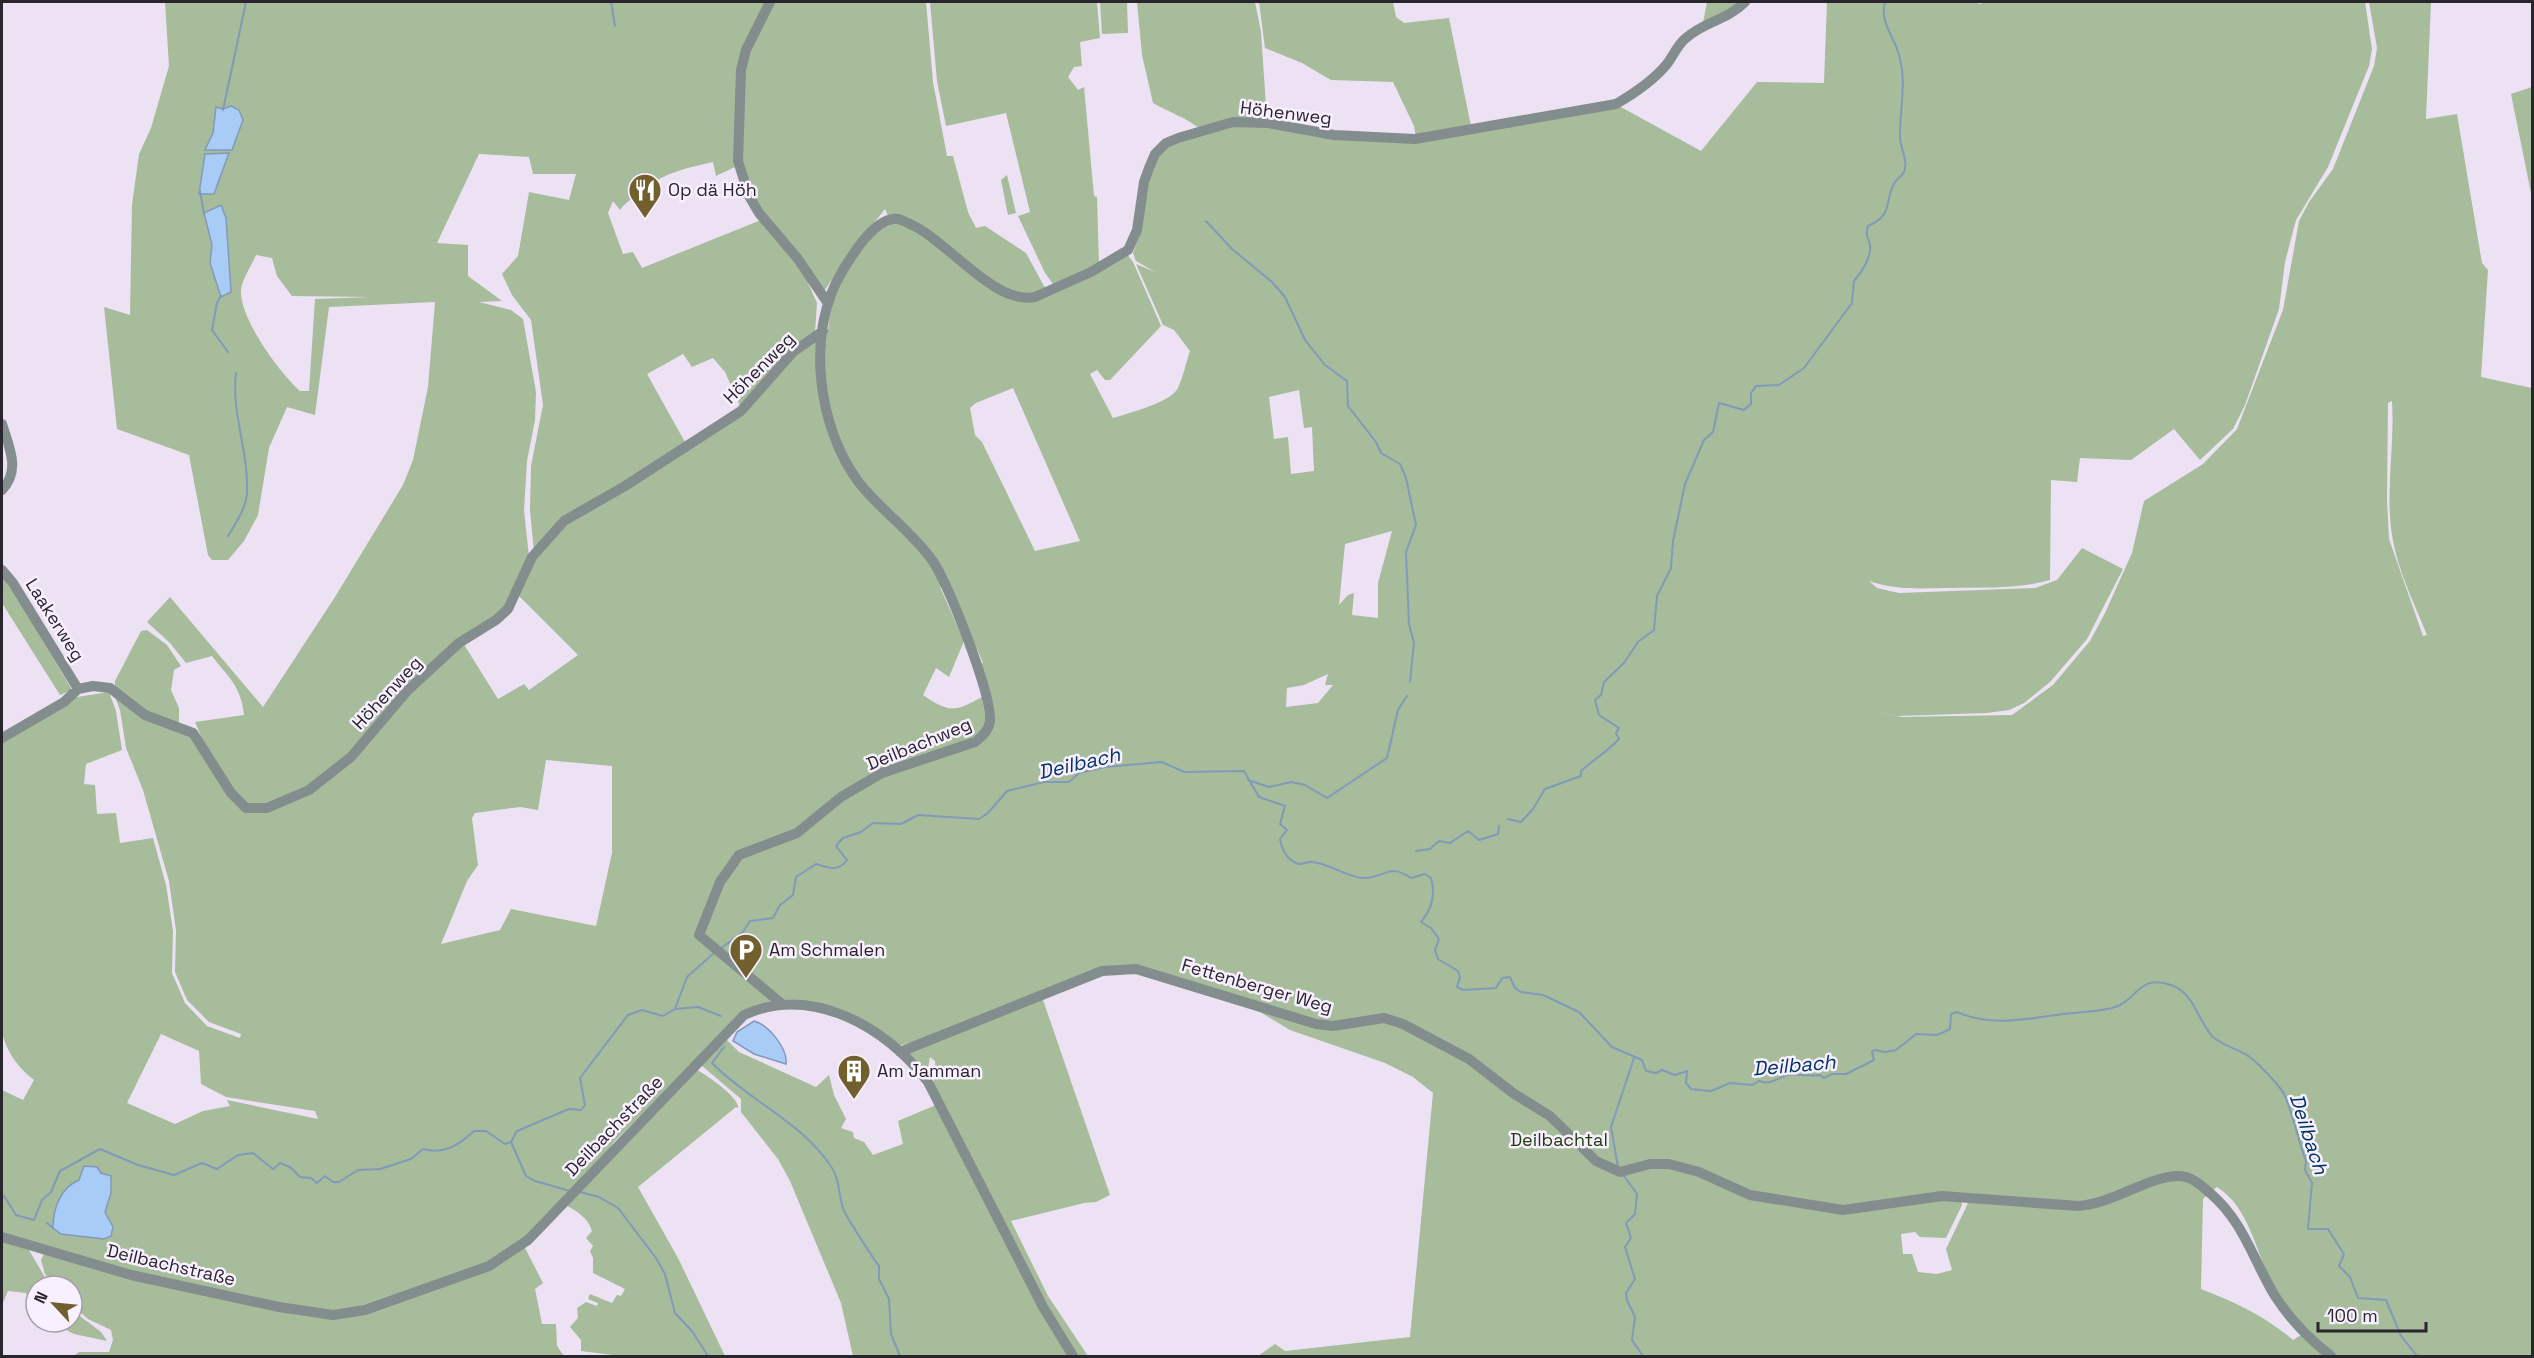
<svg xmlns="http://www.w3.org/2000/svg" width="2534" height="1358" font-family="'Space Grotesk',sans-serif">
<style>
.green{fill:#a6bc9a;fill-rule:evenodd}
.water{fill:#a8ccf5;stroke:#829ab9;stroke-width:1.5}
.lines{fill:none;stroke-linecap:round;stroke-linejoin:round}
.stream{stroke:#829ab9;stroke-width:2}
.minor{stroke:#838d8d;stroke-width:10}
.labels{text-anchor:middle;stroke-width:5;stroke-linejoin:round;paint-order:stroke}
.street-label{font-size:18px;fill:#29252c;stroke:#f8f0ff}
.poi-label{font-size:18px;fill:#29252c;stroke:#f8f0ff;text-anchor:start}
.park-label{font-size:18px;fill:#213c0c;stroke:#f8f0ff}
.water-label{font-size:20px;font-style:italic;fill:#003364;stroke:#f8f0ff}
</style>
<rect width="100%" height="100%" fill="#ece2f4"/>
<path class="green" d="M165,2H767L743,46L737,70L735,167L716,176L713,162C683,169 665,172 641,192C633,199 626,201 620,210L613,201L608,213L623,254L633,252L642,268L761,220L804,274L817,303L815,332L786,356L741,408L725,372L713,358L692,367L683,354L647,374L686,444L563,520L534,552L530,510L531,466L543,405L531,320L512,295L502,274L518,256L529,192L569,200L576,174H533L529,157L479,154L437,243L468,245V276L502,301L479,302L511,310L523,319L536,392L535,420L527,461L524,510L529,557L507,604L501,611L452,645L403,691L407,694L463,643L498,699L524,684L529,690L578,655L517,594L533,558L564,523L619,493L739,416L753,404L799,350L828,330C832,290 851,241 892,224L885,209L843,262L823,293L794,247L766,216L751,193L742,165L743,71L748,49L772,2H926L933,82L947,156H953L968,212L976,228L985,226L1026,253L1044,286L1052,295L1127,254L1133,262L1161,326L1110,380H1105L1097,370L1090,374L1113,418C1129,413 1170,403 1178,388C1183,377 1186,363 1190,351L1174,330L1163,325L1136,264L1155,272L1136,261L1133,253L1140,233L1147,181L1157,158L1168,144L1222,126H1268L1347,140L1415,142L1619,106L1701,151L1757,82L1824,83L1827,2H1971L1981,4L1982,2H2365L2372,49L2369,66L2328,167L2296,220L2285,262L2279,309L2245,405L2233,429L2200,460L2174,429L2131,460L2080,458L2077,482L2051,480L2050,580C2018,589 1986,587 1952,588C1922,588 1898,591 1869,581L1877,588L1899,593L2035,588L2057,580L2082,548L2123,569L2087,639L2050,682L2024,703L2009,710L1987,713L1897,716L1866,711L1902,717L2012,715L2053,685L2090,641L2105,613L2132,553L2144,501L2203,464L2237,429L2283,310L2299,221L2309,202L2333,169L2374,66L2377,48L2369,2H2431L2426,119L2457,114L2482,263L2488,270L2481,377L2532,388V1356H2332C2309,1337 2290,1316 2275,1290C2257,1258 2251,1208 2217,1187L2212,1191L2190,1175L2160,1178L2090,1204L1942,1194L1890,1204L1833,1207L1753,1194L1699,1171L1663,1162L1662,1167C1695,1166 1722,1192 1753,1198C1782,1204 1813,1211 1843,1212C1883,1212 1922,1195 1961,1199L1962,1205L1946,1238L1920,1237L1915,1232L1901,1234L1903,1254H1912L1918,1272L1937,1274L1952,1270L1946,1249L1970,1199L2077,1209C2111,1207 2159,1173 2185,1178C2194,1180 2202,1188 2209,1194L2203,1199L2201,1289C2235,1302 2265,1316 2293,1340L2301,1335L2327,1356H1258L1275,1344L1285,1351L1410,1337L1433,1093L1413,1077L1385,1063L1290,1030L1235,997L1123,966L1095,973L975,1020V1023L1042,997L1110,1195L1096,1202L1084,1203L1011,1221L1048,1296L1088,1356H1077L1046,1305L932,1085L936,1076L935,1061L930,1057L928,1068L924,1071L908,1055V1051L932,1041L931,1037L898,1046C858,1016 794,980 744,1013L614,1142L602,1159L527,1237L497,1258L364,1307L350,1309L335,1311L300,1308L126,1271L2,1234V1090L23,1100L34,1080C18,1068 6,1051 2,1032V740L77,697L109,692L116,711L122,750L86,764L84,784L95,785L97,814L116,813L120,843L153,838L166,885L173,931L172,973L185,1003L207,1026L240,1038L241,1034L209,1022L187,1000L175,972L176,930L169,881L143,790L126,748L120,710L115,697L144,716L192,735L239,807L259,813L287,802L285,796C267,806 251,812 236,796L204,743L195,722L244,715C241,686 229,678 212,656L186,663L170,643L147,622L170,597L263,707L335,597L403,485L413,460L428,387L435,302L329,307L315,415L287,407L269,448L258,515L244,541L228,560H212L208,555L189,455L117,429L104,307L130,315L132,205L139,154L151,128L169,66ZM256,255L272,258L277,276L292,296L370,297L315,299L309,391H300C280,373 239,318 241,290C242,279 252,265 256,255ZM1013,388L1080,541L1035,551L982,442L975,435L970,408L976,403ZM1299,390L1304,428L1312,427L1314,471L1291,474L1288,437L1274,439L1269,397ZM2392,401C2395,445 2385,491 2392,535C2397,569 2414,603 2427,635L2423,636L2389,539L2387,499L2388,403ZM1392,531L1378,583V618L1352,615L1354,593L1348,595L1339,605L1345,544ZM949,586C954,601 957,623 968,635C975,644 978,650 983,663L978,665L989,721L983,731L986,721L982,697C955,712 949,713 923,695L936,668L949,677L964,641L940,587ZM1328,674L1325,685H1333L1318,703L1286,707L1287,688L1304,685ZM546,760L612,766V853L596,926L511,909L500,930L441,944L467,881L478,865L472,818L475,813L520,807L538,810ZM161,1034L199,1051L201,1084L226,1097L315,1111L318,1119L227,1100L230,1106L203,1111L175,1124L127,1103Z
M930,2H1097L1100,38L1080,42L1082,66L1074,67L1068,77L1078,90L1084,87L1094,196L1097,197L1099,264L1053,284L1045,273L1018,216L1030,212L1006,113L946,126L937,81Z
M1100,2H1127L1128,33L1102,34Z
M1137,2H1255L1261,32L1267,121L1201,130C1188,118 1168,112 1153,103L1142,55Z
M1259,2H1393L1396,17L1404,23L1449,18L1471,126L1416,137L1414,126L1393,82L1331,80L1302,63L1265,48Z
M1707,2H1742L1703,23Z
M2532,87V198L2511,94Z
M1007,175L1016,213L1008,215L1001,180Z
M2,572L72,690L60,695L2,603Z
M147,630L167,645L181,666L174,670L171,690L179,708V724L146,714L115,691V681L141,631Z
M725,1038L739,1052L816,1087L829,1075L834,1095L846,1119L841,1128L853,1132L854,1138L864,1142L873,1155L903,1144L898,1121L936,1105L1069,1356H853L841,1303L790,1181L778,1159L741,1112V1099L701,1065Z
M695,1069C706,1074 740,1098 738,1108L736,1107L638,1187L678,1258L725,1356H621L581,1351V1340L570,1327L578,1318L577,1308L586,1302L597,1306L598,1303L588,1299L590,1294L612,1303L617,1295L621,1296L625,1289L593,1273V1258L590,1251L593,1246L586,1238L592,1231C589,1219 576,1210 565,1205Z
M2,1241L29,1250L50,1286H36V1311L32,1308L26,1293L8,1291L2,1305Z
M524,1246L543,1283L535,1289L542,1324H556L557,1346L564,1356H73L79,1352H109L113,1340L111,1330L88,1319L72,1305V1286H56L45,1274L41,1260L44,1254L278,1309L365,1312Z
M72,1310L101,1332L107,1341L74,1334L51,1322H72Z"/>
<path class="water" d="M231,106L239,110L243,120L232,150H205L213,133L216,107L223,109Z
M229,153L214,194H199L205,154Z
M221,205L226,218L231,292L221,297L210,263L212,245L204,213Z
M754,1021C769,1025 788,1049 786,1064L754,1054L733,1041L737,1032Z
M84,1166L97,1167L101,1173L111,1176V1193L105,1212L113,1227L111,1236L104,1239L61,1234L53,1228C53,1209 60,1188 79,1180Z"/>
<g class="lines">
<path class="stream" d="M611,2L615,26
M223,110L246,2
M200,191L204,214
M1206,221L1232,249L1272,282L1285,297L1305,340L1325,365L1347,381L1348,406L1376,442L1381,453L1400,464L1406,478L1416,525L1406,552L1409,624L1414,643L1410,682
M221,296L217,303L212,330L228,352
M228,536C236,523 246,508 247,493C249,452 231,413 236,373
M1248,780L1269,787L1291,782L1305,785L1327,798L1387,758L1398,710L1407,696
M1508,819L1521,822L1533,809L1545,789L1581,776V771C1594,759 1607,752 1619,739L1616,733L1619,728L1599,715L1595,700L1601,695L1604,682L1624,663L1638,642L1654,630L1657,596L1671,568L1673,541L1685,484L1704,440L1713,432L1719,403L1744,410L1751,404V393L1756,386L1779,385L1804,368L1852,303L1854,281C1861,273 1872,257 1870,245C1868,237 1865,235 1868,226C1895,214 1883,202 1895,182C1897,179 1902,176 1904,172C1909,160 1899,147 1900,135C1900,106 1908,78 1897,49C1891,33 1880,20 1885,2
M1416,851L1430,849L1439,841L1450,843L1468,831L1479,840L1498,834L1499,826
M720,949L743,932L750,921L773,918L780,905L793,895L796,877L816,864C829,868 838,872 847,860L836,846L843,838L861,832L873,823L901,824L918,815L979,819L988,813L1007,791L1044,782H1069L1079,773L1105,767L1162,762L1184,772L1244,771L1259,797L1285,806L1280,824L1287,830L1280,839C1281,847 1286,858 1294,862C1301,867 1305,861 1312,862C1329,863 1344,876 1362,878C1386,879 1387,862 1411,878L1425,874L1431,878C1436,895 1432,909 1421,922L1431,928L1439,939L1435,950L1438,959L1458,971L1460,977L1457,987L1463,990L1496,988L1502,978L1510,977L1515,988L1521,992L1543,995L1579,1012L1612,1047L1642,1060L1646,1071L1656,1073L1662,1070L1675,1075L1687,1071L1686,1083L1691,1089L1711,1091L1730,1083L1752,1085L1759,1081C1771,1085 1776,1079 1787,1075C1793,1073 1810,1077 1820,1075L1824,1078L1832,1074H1846L1874,1060L1872,1052L1874,1050L1885,1052L1896,1050L1916,1034L1937,1035L1950,1029L1951,1014L1957,1012C1990,1027 2028,1019 2063,1014C2079,1012 2096,1012 2112,1008C2137,1002 2138,973 2171,985C2195,993 2198,1022 2213,1037C2226,1048 2241,1049 2252,1059C2260,1065 2282,1088 2285,1096C2294,1117 2298,1140 2306,1161L2305,1170L2312,1183L2308,1229H2328L2344,1254L2339,1266L2350,1277L2358,1298L2386,1300L2401,1336L2417,1356
M675,1009L698,1007L721,1016
M724,1047L712,1063C748,1100 800,1121 830,1165C840,1178 838,1193 843,1208C844,1214 875,1261 879,1266V1279L889,1299L891,1334L900,1356
M511,1142L526,1176L535,1181L570,1191
M1618,1167L1611,1127L1634,1058
M1624,1176L1637,1194L1635,1214L1626,1223L1631,1238L1625,1247L1635,1279L1626,1293L1627,1300L1635,1317L1632,1340L1643,1356
M580,1192L599,1197L618,1208L656,1258L665,1274L675,1313L692,1331L708,1356
M2,1196H4L16,1215L34,1220L42,1200L51,1192L60,1171L100,1149L138,1165L174,1175L202,1163L217,1169L238,1155L253,1153L273,1169L280,1163L290,1167L300,1177L311,1178L317,1183L325,1176L333,1182H339L358,1170L380,1169L411,1159L423,1149C444,1155 459,1145 474,1131H486L505,1144L511,1142L517,1131L569,1109L581,1110L585,1105L580,1078L628,1015L642,1010L663,1016L675,1009L687,977L715,952
M47,1223L53,1228"/>
<path class="minor" d="M770,2L746,50L741,70L738,161L749,196L759,213L798,259L827,302
M2,424C9,447 21,470 2,490
M2,570L13,583L78,689
M2,738L64,702L78,689L93,686L110,688L145,715L193,733L231,793L246,808H267L309,790L351,757L408,690L459,643L496,620L508,609L532,557L564,521L625,486L741,411L793,352L823,331
M782,1004L699,935L720,882L739,855L797,833L841,797L882,773L975,742C982,737 989,731 990,721C992,695 948,582 932,560C912,532 882,511 860,484C817,428 805,331 843,270C853,254 872,222 893,219C899,218 904,221 910,224C949,241 993,305 1035,297L1091,272L1128,250L1137,230L1144,182L1149,168L1155,154L1166,143L1178,138L1233,122L1268,123L1334,135L1415,139L1616,104C1635,93 1653,81 1667,64C1673,56 1678,44 1686,38C1705,21 1726,21 1745,2
M900,1052L1102,971L1136,969L1316,1024L1333,1026L1384,1018L1403,1024L1469,1059L1513,1093L1550,1116L1596,1161L1620,1172L1650,1164H1669L1699,1172L1750,1195L1843,1210L1942,1196L2078,1206C2113,1204 2148,1176 2179,1176C2191,1176 2201,1185 2210,1193C2244,1222 2253,1260 2275,1296C2291,1321 2309,1339 2331,1356
M2,1237L131,1275L279,1307L333,1315L365,1310L489,1266L528,1240L744,1015C812,984 886,1027 928,1082L1043,1307L1073,1356"/>
</g>
<defs>
<symbol id="restaurant-pin" viewBox="-11 -11 22 30"><path d="M0 17L-7.5 6A9.5 9.5 0 1 1 7.5 6Z" fill="#71602e" stroke="#f8f0ff"/><path d="M-5-6h1v4h1v-4h1v4h1v-4h1v5L-1.5 .5V6h-2V.5L-5-1ZM5-6V6H3V1.5H1.5Q1.5-4 5-6Z" fill="#fff"/></symbol>
<symbol id="parking-pin" viewBox="-11 -11 22 30"><path d="M0 17L-7.5 6A9.5 9.5 0 1 1 7.5 6Z" fill="#71602e" stroke="#f8f0ff"/><path d="M-3.5-5.5H1a3.5 3.5 0 0 1 0 7H-1V5.5H-3.5ZM-1-3.4V-.6H.8a1.4 1.4 0 0 0 0-2.8Z" fill="#fff"/></symbol>
<symbol id="building-pin" viewBox="-11 -11 22 30"><path d="M0 17L-7.5 6A9.5 9.5 0 1 1 7.5 6Z" fill="#71602e" stroke="#f8f0ff"/><path d="M-4-6H4V6H1V3H-1V6H-4ZM-2.5-4.3h1.7v1.8h-1.7ZM.8-4.3h1.7v1.8H.8ZM-2.5-1h1.7V.8h-1.7ZM.8-1h1.7V.8H.8Z" fill="#fff"/></symbol>
</defs>
<g fill-rule="evenodd">
<use href="#restaurant-pin" x="626" y="171" width="38" height="52"/>
<use href="#parking-pin" x="727" y="931" width="38" height="52"/>
<use href="#building-pin" x="835" y="1052" width="38" height="52"/>
</g>
<g class="labels">
<g class="street-label">
<text transform="translate(1286 113) rotate(7)" y="6">Höhenweg</text>
<text transform="translate(759 368) rotate(-45)" y="6">Höhenweg</text>
<text transform="translate(55 620) rotate(58)" y="6">Laakerweg</text>
<text transform="translate(387 693) rotate(-47)" y="6">Höhenweg</text>
<text transform="translate(919 744) rotate(-22)" y="6">Deilbachweg</text>
<text transform="translate(1257 986) rotate(16)" y="6">Fettenberger Weg</text>
<text transform="translate(614 1126) rotate(-46)" y="6">Deilbachstraße</text>
<text transform="translate(171 1265) rotate(13)" y="6">Deilbachstraße</text>
</g>
<g class="poi-label">
<text x="668" y="196">Op dä Höh</text>
<text x="769" y="956">Am Schmalen</text>
<text x="877" y="1077">Am Jamman</text>
</g>
<g class="park-label">
<text x="1559" y="1146">Deilbachtal</text>
</g>
<g class="water-label">
<text transform="translate(1079 763) rotate(-13)" y="7">Deilbach</text>
<text transform="translate(1794 1065) rotate(-5)" y="7">Deilbach</text>
<text transform="translate(2309 1134) rotate(72)" y="7">Deilbach</text>
</g>
</g>
<rect width="2534" height="1358" fill="none" stroke="#29252c" stroke-width="6"/>
<g transform="translate(54 1304) rotate(296)"><circle r="28" fill="#f8f0ff" stroke="#a59fab" stroke-width="1.5"/>
<path d="M0-4.5L10 22L0 15L-10 22Z" fill="#71602e"/>
<text y="-9" font-size="16" font-weight="bold" text-anchor="middle" fill="#29252c">N</text>
</g>
<path d="M2318 1322v9h108v-9" fill="none" stroke="#29252c" stroke-width="3"/>
<text x="2327" y="1322" font-size="18" fill="#29252c" stroke="#f8f0ff" stroke-width="4.5" paint-order="stroke">100 m</text>
</svg>
